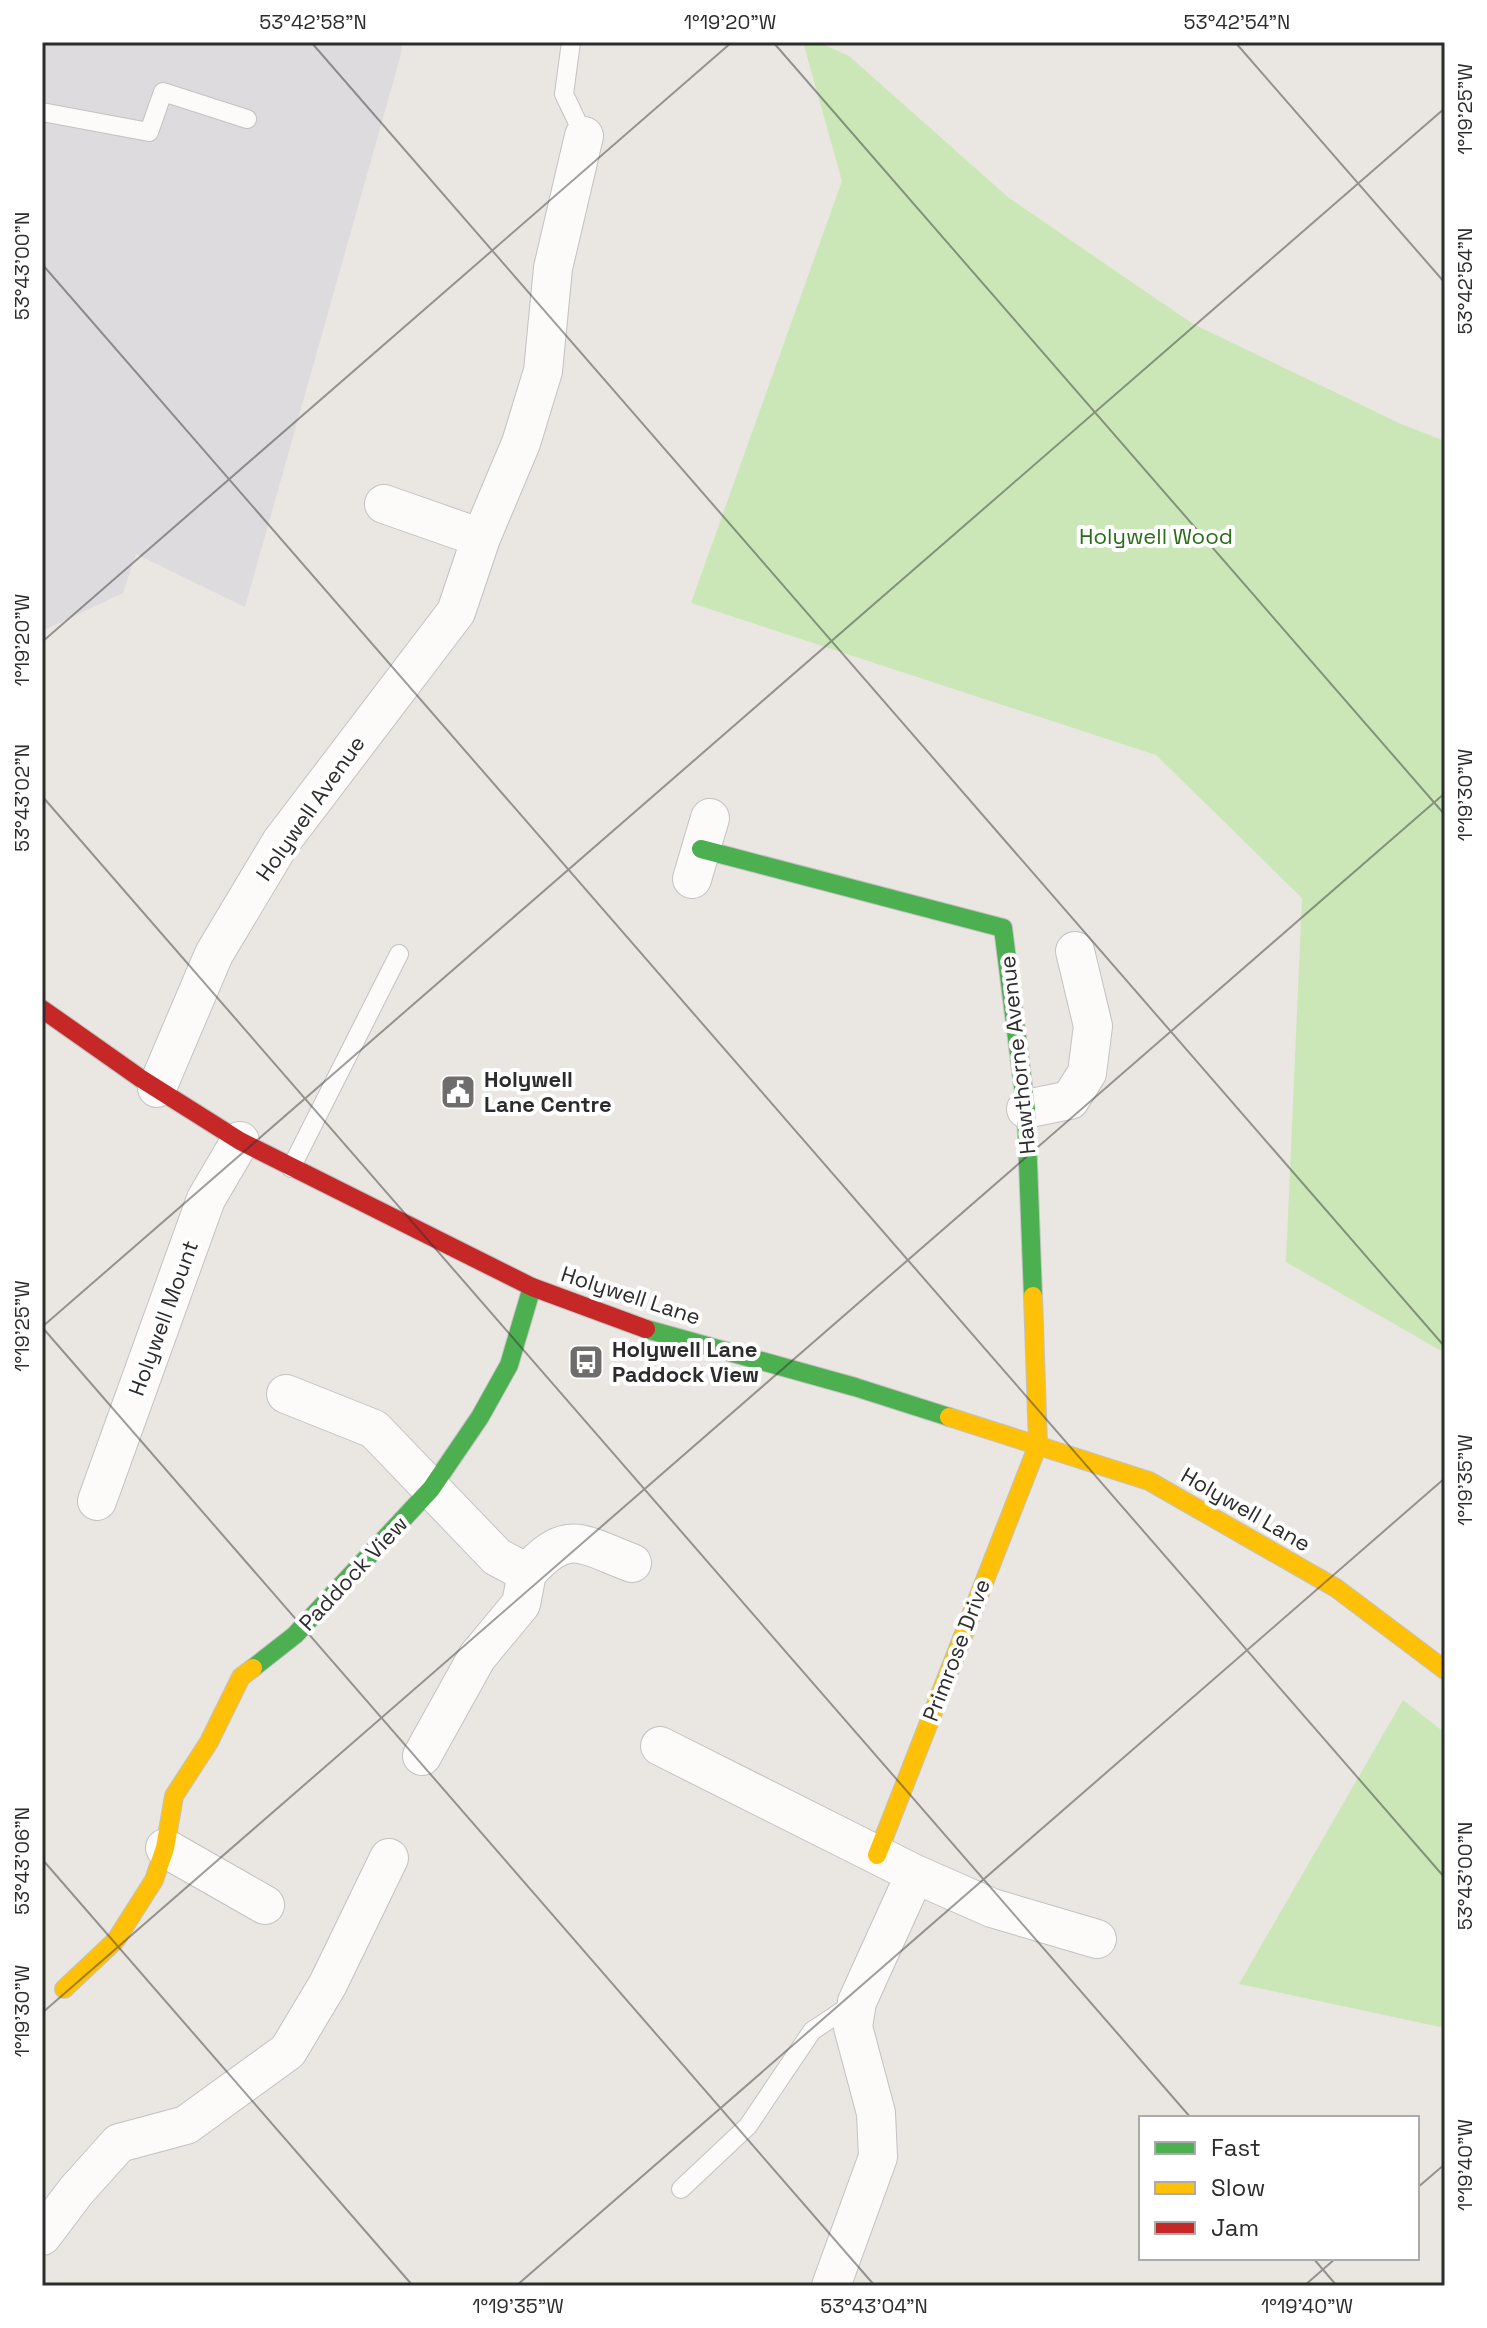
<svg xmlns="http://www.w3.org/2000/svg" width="1487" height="2328" font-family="'Space Grotesk',sans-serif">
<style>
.industrial{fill:#dddbdd}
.green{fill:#cbe7b8}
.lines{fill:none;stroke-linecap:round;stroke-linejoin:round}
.lane-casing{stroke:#c3c2c2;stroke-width:20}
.street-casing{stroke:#c3c2c2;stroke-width:40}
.fast-casing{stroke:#c3c2c2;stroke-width:20}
.slow-casing{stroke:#c3c2c2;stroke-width:20}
.jam-casing{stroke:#c3c2c2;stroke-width:20}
.lane{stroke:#fcfbfa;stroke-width:18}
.street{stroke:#fcfbfa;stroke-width:38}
.fast{stroke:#4caf50;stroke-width:18}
.slow{stroke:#ffc107;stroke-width:18}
.jam{stroke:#c62828;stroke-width:18}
.ticks{fill:none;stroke:#2c2c2c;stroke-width:2;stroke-opacity:0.45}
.labels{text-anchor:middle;stroke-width:8;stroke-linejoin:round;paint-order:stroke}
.park-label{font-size:22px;fill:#286d17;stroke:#fff}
.street-label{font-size:22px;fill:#2c2c2c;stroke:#fff}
.poi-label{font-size:22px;font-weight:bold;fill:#2c2c2c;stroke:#fff;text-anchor:start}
.neatline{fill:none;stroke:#2c2c2c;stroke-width:3}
.ticks-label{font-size:20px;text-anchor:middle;fill:#2c2c2c}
</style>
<rect width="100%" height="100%" fill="#eae6e1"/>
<path class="industrial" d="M42,42H402L401,54L245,607L136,554L123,593L42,631Z"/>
<path class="green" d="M803,42H818L849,56L1009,198L1193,324L1401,424L1445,441V1353L1286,1262L1302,898L1156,755L691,603L842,181Z
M1403,1700L1445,1733V2028L1239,1984Z"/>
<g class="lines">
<defs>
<path id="lane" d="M571,42L564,94L584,136
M42,112L149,132L163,92L247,119
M291,1168L399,954
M681,2189L748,2126L812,2031L854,2003"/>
<path id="street" d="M384,504L481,538L521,443L543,371L553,268L584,136
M692,879L710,818
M157,1088L214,954L281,842L456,612L481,538
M1026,1109L1070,1100L1087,1073L1093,1026L1075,951
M286,1394L374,1429L497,1557L527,1573L521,1604L477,1657L422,1756
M97,1501L206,1199L240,1141
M527,1573C568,1527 581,1544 632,1563
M660,1746L915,1874L992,1908L1097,1939
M165,1848L265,1905
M42,2236L76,2191L119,2143L186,2125L288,2051L328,1984L389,1858
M831,2286L878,2157L876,2113L853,2027L857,2002L915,1874"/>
<path id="fast" d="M701,849L1003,928L1026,1109L1033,1296
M646,1329L855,1387L949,1417
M253,1668L295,1635L431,1489L480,1417L509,1365L532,1287"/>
<path id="slow" d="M949,1417L1149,1481L1336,1588L1445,1670
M877,1855L1038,1445L1033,1296
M64,1989L116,1940L154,1880L165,1848L174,1796L209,1742L241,1677L253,1668"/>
<path id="jam" d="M42,1009L140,1078L240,1141L532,1287L646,1329"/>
</defs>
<use href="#lane" class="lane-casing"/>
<use href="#street" class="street-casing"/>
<use href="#fast" class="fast-casing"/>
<use href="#slow" class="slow-casing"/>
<use href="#jam" class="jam-casing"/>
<use href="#lane" class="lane"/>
<use href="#street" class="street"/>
<use href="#fast" class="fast"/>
<use href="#slow" class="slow"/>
<use href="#jam" class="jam"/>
</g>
<path class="ticks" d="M311,42L1445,1347M773,42L1445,815M1235,42L1445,283M42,264L1445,1878M42,642L732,42M42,796L1191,2118M42,1327L1445,108M42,1327L875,2286M42,1859L413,2286M42,2013L1445,793M1417,2188L1445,2164M1313,2258L1337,2286M516,2286L1445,1478M1304,2286L1336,2258"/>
<defs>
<symbol id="civic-square" viewBox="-11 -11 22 22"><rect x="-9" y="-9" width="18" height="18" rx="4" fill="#6e6d6b" stroke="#fff"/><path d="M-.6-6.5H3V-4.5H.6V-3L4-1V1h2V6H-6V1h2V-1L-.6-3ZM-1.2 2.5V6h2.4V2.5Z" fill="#fff"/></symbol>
<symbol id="bus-square" viewBox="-11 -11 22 22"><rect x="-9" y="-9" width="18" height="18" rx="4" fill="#6e6d6b" stroke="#fff"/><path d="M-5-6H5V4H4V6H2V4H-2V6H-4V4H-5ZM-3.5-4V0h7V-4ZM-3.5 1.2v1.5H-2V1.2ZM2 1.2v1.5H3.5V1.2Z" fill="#fff"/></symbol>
</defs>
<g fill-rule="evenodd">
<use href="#civic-square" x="438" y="1072" width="40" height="40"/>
<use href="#bus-square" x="566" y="1342" width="40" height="40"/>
</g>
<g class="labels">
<g class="park-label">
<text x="1156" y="544">Holywell Wood</text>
</g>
<g class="street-label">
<text transform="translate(310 808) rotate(-55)" y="8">Holywell Avenue</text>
<text transform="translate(1017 1055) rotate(-96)" y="8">Hawthorne Avenue</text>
<text transform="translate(631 1295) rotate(18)" y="8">Holywell Lane</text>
<text transform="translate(163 1318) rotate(-70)" y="8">Holywell Mount</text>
<text transform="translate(1246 1509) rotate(30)" y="8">Holywell Lane</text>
<text transform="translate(353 1573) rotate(-47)" y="8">Paddock View</text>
<text transform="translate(956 1650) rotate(-69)" y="8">Primrose Drive</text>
</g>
<g class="poi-label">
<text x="484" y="1087">Holywell<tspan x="484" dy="25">Lane Centre</tspan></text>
<text x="612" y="1357">Holywell Lane<tspan x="612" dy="25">Paddock View</tspan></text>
</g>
</g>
<rect width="1487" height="2328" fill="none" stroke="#ffffff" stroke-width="88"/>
<rect x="1139" y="2116" width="280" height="144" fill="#ffffff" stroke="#ababab" stroke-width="2"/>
<rect x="1155" y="2142" width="40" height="12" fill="#4caf50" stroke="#ababab" stroke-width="2"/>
<text x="1211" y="2156" font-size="24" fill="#2c2c2c">Fast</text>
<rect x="1155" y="2182" width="40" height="12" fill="#ffc107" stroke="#ababab" stroke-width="2"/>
<text x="1211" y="2196" font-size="24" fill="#2c2c2c">Slow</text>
<rect x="1155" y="2222" width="40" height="12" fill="#c62828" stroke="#ababab" stroke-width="2"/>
<text x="1211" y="2236" font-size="24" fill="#2c2c2c">Jam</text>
<rect x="44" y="44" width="1399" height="2240" class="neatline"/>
<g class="ticks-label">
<text x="313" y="29">53°42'58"N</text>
<text x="730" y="29">1°19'20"W</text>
<text x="1237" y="29">53°42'54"N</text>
<text transform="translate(1465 109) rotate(-90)" y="7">1°19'25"W</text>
<text transform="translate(22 266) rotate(-90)" y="7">53°43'00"N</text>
<text transform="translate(1465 281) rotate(-90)" y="7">53°42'54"N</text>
<text transform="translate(22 640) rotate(-90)" y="7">1°19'20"W</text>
<text transform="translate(1465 795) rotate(-90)" y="7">1°19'30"W</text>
<text transform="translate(22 798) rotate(-90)" y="7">53°43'02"N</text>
<text transform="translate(22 1326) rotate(-90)" y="7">1°19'25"W</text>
<text transform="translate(1465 1480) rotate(-90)" y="7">1°19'35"W</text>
<text transform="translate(22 1861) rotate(-90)" y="7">53°43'06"N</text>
<text transform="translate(1465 1876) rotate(-90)" y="7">53°43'00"N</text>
<text transform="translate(22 2011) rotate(-90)" y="7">1°19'30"W</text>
<text transform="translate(1465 2165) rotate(-90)" y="7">1°19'40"W</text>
<text x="518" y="2313">1°19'35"W</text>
<text x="874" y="2313">53°43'04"N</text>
<text x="1307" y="2313">1°19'40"W</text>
</g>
</svg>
